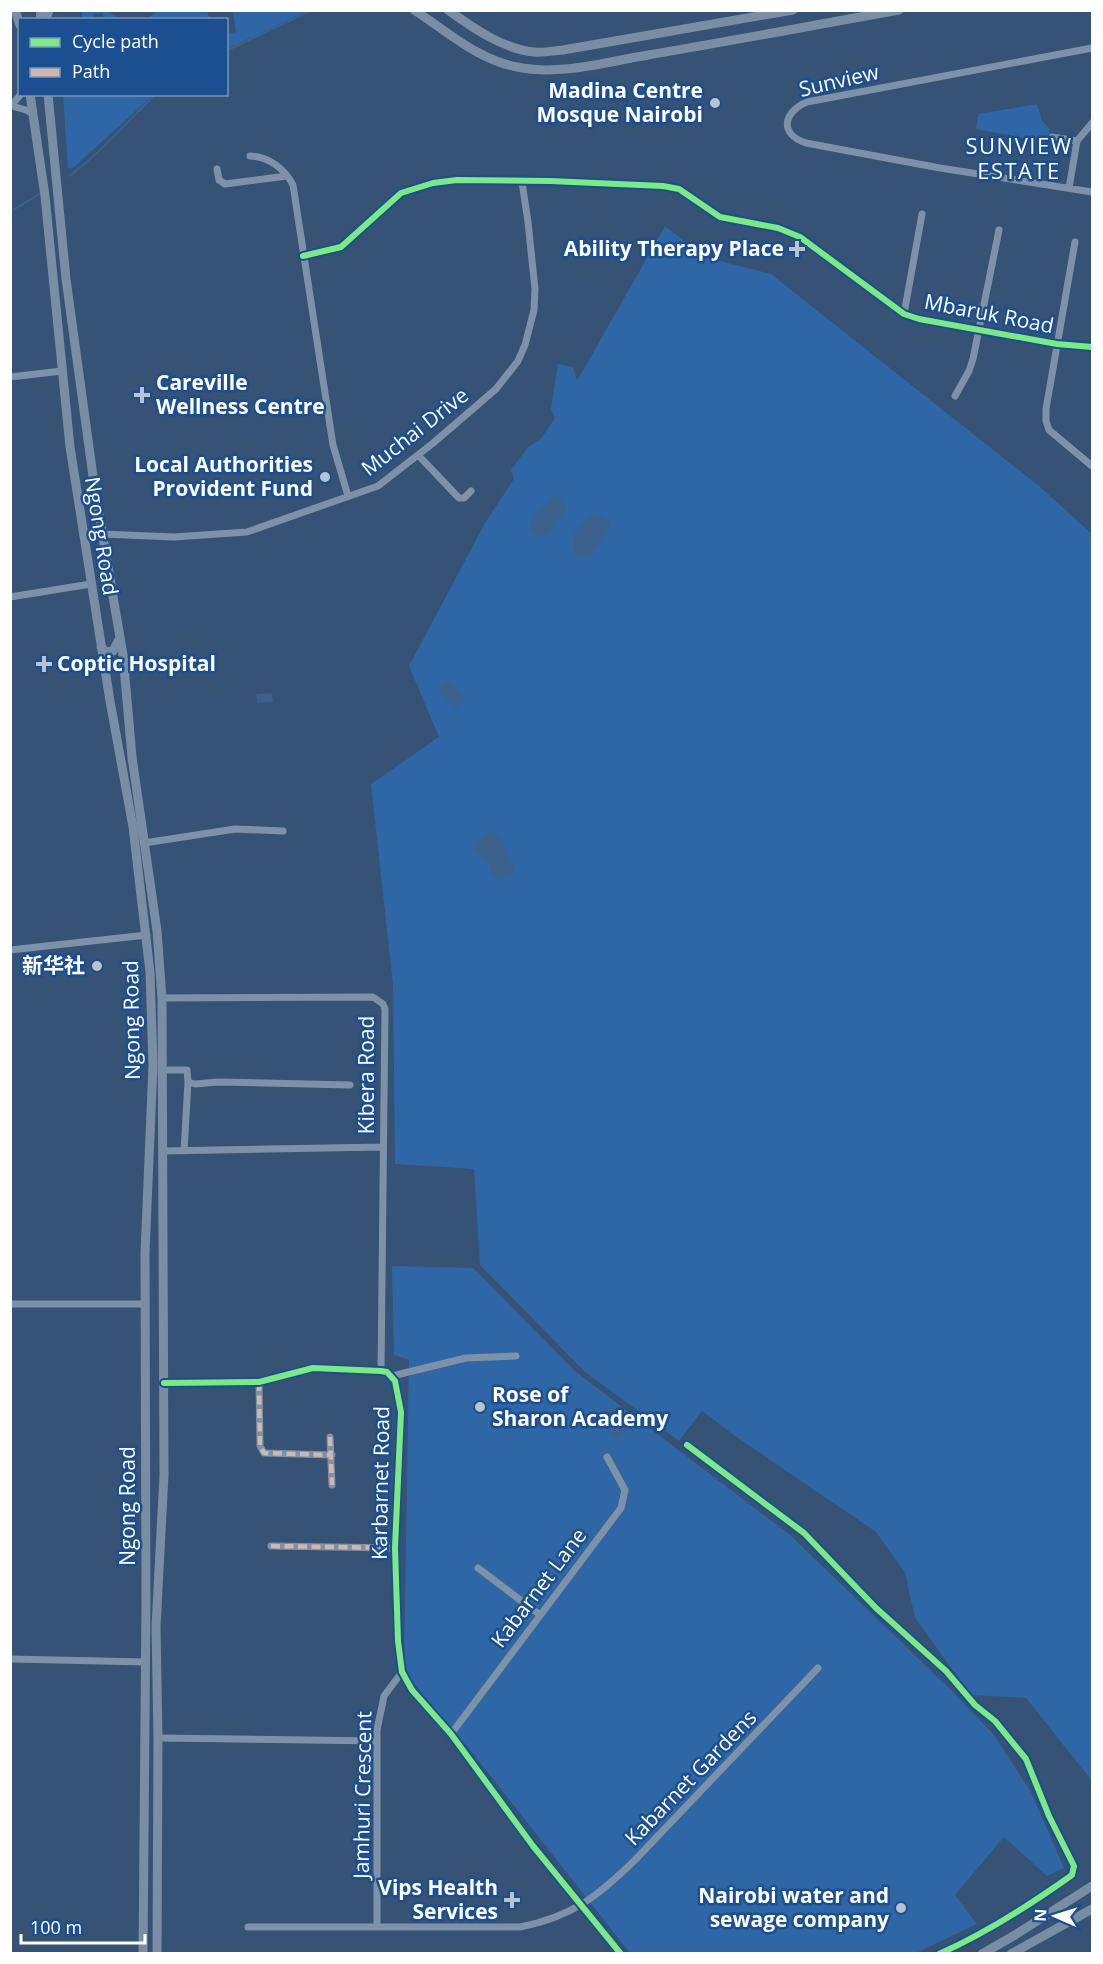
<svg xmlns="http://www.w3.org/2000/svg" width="1103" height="1964" font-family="'Open Sans','Noto Sans SC',sans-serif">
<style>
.green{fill:#2f66a5}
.water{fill:#3b618d}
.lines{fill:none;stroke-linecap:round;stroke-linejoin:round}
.stream{stroke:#3b618d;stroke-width:2}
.street{stroke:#7d92a8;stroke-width:7}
.secondary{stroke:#798da4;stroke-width:9}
.quiet{stroke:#d1b7ad;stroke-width:4.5;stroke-dasharray:9 4.5;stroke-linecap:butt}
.cycleway-casing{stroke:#1b4f8f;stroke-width:10}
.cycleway{stroke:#7ce984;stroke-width:6}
.poi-dot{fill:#b9c2ce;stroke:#1b4f8f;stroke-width:2}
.labels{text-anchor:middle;stroke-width:5;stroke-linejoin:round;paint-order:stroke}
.street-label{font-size:21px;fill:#fff;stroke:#1b4f8f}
.poi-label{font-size:21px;font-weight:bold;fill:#fff;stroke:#1b4f8f;text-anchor:end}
.neighbourhood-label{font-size:22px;letter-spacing:1.5px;fill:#fff;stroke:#1b4f8f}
</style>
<rect width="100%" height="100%" fill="#365274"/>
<path class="green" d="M82,11H109L118,19H104L103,13L93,14V19H82Z
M157,11H207L210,19H147Z
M233,11V10L307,11L227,49V34L236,32Z
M63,95V94L153,95L73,168H68Z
M1037,104L1042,121L1050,129L1046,142L976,129L978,114Z
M665,226L704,257L771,274L1039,486L1092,534V1781L1026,1698L971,1695L915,1618L905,1573L876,1532L735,1436L702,1411L679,1441L585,1372L480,1265L474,1169L395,1164L393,985L371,784L439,737L409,666L485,523L514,479L511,470L528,447L540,440L555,418L551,409L558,364L573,367L577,381Z
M392,1266L473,1268L575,1371L790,1535L951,1690L994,1735L1031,1792L1064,1868L1047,1876L1004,1837L955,1895L977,1924L916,1953H630L471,1751L411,1680L404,1664L409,1360L394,1355Z"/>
<path class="water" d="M552,497H560L566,507C557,522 549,548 529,530L533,519Z
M598,515L611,523L599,545L589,558H580L573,552V535L590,516Z
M448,679L465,698L456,708L438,689Z
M272,693L273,702L257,703L256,694Z
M491,832L499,836L515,870C507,878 502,879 492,877C494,864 482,858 475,848L484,834Z
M610,1405L630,1427L616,1440L596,1417Z"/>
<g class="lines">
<path class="stream" d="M226,51L312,10
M69,176C101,153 127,121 156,94
M10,212L41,193"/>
<path class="street" d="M1092,48L807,102C783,112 779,134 806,143L940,168L1092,192
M12,106L26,110L33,114
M10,107L21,94
M1052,137L1077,141
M250,156C268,156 285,169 293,185L333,445L348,496
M217,169L219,180L225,184L287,176
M1069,188L1077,141L1092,123
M1075,242L1046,409V421L1049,430L1092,466
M303,256L341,247L401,193L433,183L457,180L550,181L663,186L679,189L720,217L778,228L800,237L904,314L919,319L1057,344L1092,347
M904,314L922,214
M10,377L62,371
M955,396L969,371L973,359L999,230
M418,455L459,498H464L471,491
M102,534L174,537L247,532L378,486L432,444L496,389L518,361L525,345L534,310L535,289L528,222L522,182
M10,597L91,584
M144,843L235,829L283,831
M10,950L147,935
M162,998L373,997L383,1004L385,1009L381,1371
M161,1070H187L188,1082L195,1084L218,1082L350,1085
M163,1151L383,1147
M184,1151L188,1082
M10,1304H145
M392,1376L466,1358L516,1356
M259,1382L260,1446L264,1453L332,1455
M330,1437L332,1485
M687,1445L804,1533L876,1608L946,1671L975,1705L995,1721L1026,1759L1049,1816L1074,1866L1072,1875C1030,1905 986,1933 939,1954
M271,1546L395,1548
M478,1568L540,1615
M10,1659L146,1662
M451,1734L621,1508L625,1490L607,1457
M158,1738L377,1741
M377,1926V1730L384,1696L402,1672
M248,1927H520C572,1917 598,1896 635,1860L818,1668"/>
<path class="secondary" d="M15,10L20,25
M414,10C447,31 478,60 517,67C560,76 606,62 648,55C731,41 815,25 899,10
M448,10C473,28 503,49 534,52C543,53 553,51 563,50L793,10
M40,20L41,10
M46,20L49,10
M30,94L45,196L70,447L110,701L133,827L150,972L153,1065L145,1253L146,1603L143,1954
M48,94L66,279L95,491L123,655L132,757L157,931L162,998L164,1475L156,1627L158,1738L157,1954
M101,647L106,652L113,651L120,638
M164,1383L259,1382L313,1368L381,1371L387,1372L395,1381L401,1412L395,1548L398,1641L402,1672L412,1690L451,1734L533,1846L621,1954
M982,1954L1015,1935L1092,1886
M1011,1954L1092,1909"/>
<path class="quiet" d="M259,1382L260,1446L264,1453L332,1455
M330,1437L332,1485
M271,1546L395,1548"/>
<defs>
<path id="cycleway" d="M303,256L341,247L401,193L433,183L457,180L550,181L663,186L679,189L720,217L778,228L800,237L904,314L919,319L1057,344L1092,347
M164,1383L259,1382L313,1368L381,1371L387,1372L395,1381L401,1412L395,1548L398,1641L402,1672L412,1690L451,1734L533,1846L621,1954
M687,1445L804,1533L876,1608L946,1671L975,1705L995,1721L1026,1759L1049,1816L1074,1866L1072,1875C1030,1905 986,1933 939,1954"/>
</defs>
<use href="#cycleway" class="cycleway-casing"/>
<use href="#cycleway" class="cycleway"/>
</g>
<g class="poi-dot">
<circle cx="715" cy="103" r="6"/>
<path d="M794 240h6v6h6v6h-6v6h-6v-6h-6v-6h6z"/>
<path d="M139 386h6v6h6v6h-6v6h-6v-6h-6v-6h6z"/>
<circle cx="325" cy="477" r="6"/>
<path d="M41 655h6v6h6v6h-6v6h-6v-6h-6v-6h6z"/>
<circle cx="97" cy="966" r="6"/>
<circle cx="480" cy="1407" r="6"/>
<path d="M509 1891h6v6h6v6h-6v6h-6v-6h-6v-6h6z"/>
<circle cx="901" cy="1908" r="6"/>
</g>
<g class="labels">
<g class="street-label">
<text transform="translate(839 81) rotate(-13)" y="7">Sunview</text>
<text transform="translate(989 314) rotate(11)" y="7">Mbaruk Road</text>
<text transform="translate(415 432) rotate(-38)" y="7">Muchai Drive</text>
<text transform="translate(101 536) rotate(81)" y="7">Ngong Road</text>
<text transform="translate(132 1020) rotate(-91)" y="7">Ngong Road</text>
<text transform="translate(367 1075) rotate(-90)" y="7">Kibera Road</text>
<text transform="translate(381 1483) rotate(-89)" y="7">Karbarnet Road</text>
<text transform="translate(128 1506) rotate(-90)" y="7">Ngong Road</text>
<text transform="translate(539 1588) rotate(-53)" y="7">Kabarnet Lane</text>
<text transform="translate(691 1778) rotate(-46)" y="7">Kabarnet Gardens</text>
<text transform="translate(363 1795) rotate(-89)" y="7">Jamhuri Crescent</text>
</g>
<g class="poi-label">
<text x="703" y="98">Madina Centre<tspan x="703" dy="24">Mosque Nairobi</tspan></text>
<text x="784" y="256">Ability Therapy Place</text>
<text x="156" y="390" text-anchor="start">Careville<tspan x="156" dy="24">Wellness Centre</tspan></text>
<text x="313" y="472">Local Authorities<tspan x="313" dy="24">Provident Fund</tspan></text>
<text x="57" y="671" text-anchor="start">Coptic Hospital</text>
<text x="85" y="973">新华社</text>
<text x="492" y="1402" text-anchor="start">Rose of<tspan x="492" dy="24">Sharon Academy</tspan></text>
<text x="498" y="1895">Vips Health<tspan x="498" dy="24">Services</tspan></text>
<text x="889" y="1903">Nairobi water and<tspan x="889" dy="24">sewage company</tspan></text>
</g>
<g class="neighbourhood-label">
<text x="1019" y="154">SUNVIEW<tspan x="1019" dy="25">ESTATE</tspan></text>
</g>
</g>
<rect width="1103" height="1964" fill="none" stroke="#ffffff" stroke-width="24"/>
<rect x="18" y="18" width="210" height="78" fill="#1b4f8f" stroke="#7695bc" stroke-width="1.5"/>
<rect x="30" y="38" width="30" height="9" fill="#7ce984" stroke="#7695bc" stroke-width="1.5"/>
<text x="72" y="48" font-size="18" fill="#ffffff">Cycle path</text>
<rect x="30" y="68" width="30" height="9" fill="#d1b7ad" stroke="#7695bc" stroke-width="1.5"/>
<text x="72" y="78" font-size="18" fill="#ffffff">Path</text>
<g transform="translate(1055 1916) rotate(273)" stroke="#1b4f8f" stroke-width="4.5" paint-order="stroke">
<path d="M0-4.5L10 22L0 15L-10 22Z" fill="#ffffff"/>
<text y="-9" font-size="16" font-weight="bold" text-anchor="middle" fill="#ffffff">N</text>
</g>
<path d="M21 1934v9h124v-9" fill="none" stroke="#ffffff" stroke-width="3"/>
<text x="30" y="1934" font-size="18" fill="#ffffff" stroke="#1b4f8f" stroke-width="4.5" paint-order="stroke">100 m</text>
</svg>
